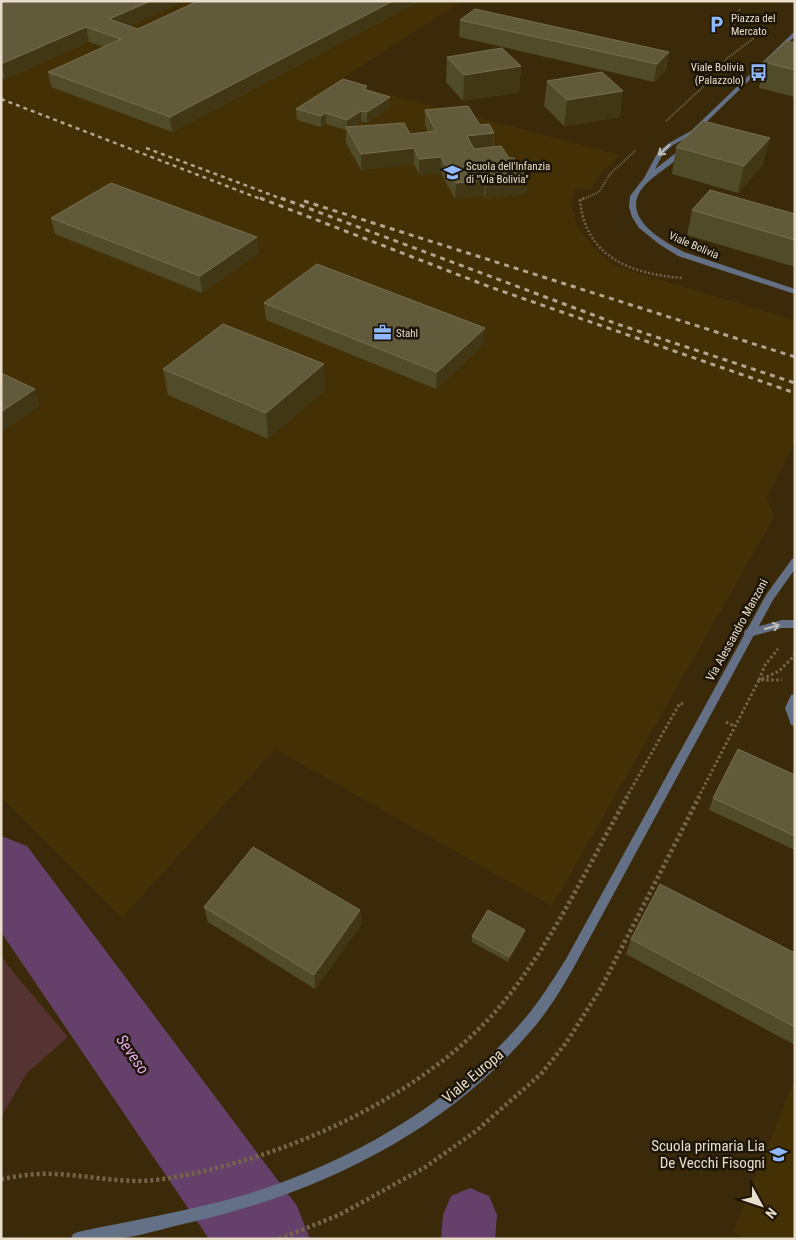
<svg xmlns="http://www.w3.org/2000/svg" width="796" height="1240" font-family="'Roboto Condensed',sans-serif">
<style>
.built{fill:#443005}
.green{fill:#543332}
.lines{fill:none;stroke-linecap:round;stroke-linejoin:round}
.canal{fill:#64406b;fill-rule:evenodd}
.river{fill:#64406b;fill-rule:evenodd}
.path-far3{stroke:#74654a;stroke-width:2;stroke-dasharray:1 1;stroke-linecap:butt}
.path-far2{stroke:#74654a;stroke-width:2.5;stroke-dasharray:2 2;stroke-linecap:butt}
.path-far1{stroke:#74654a;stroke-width:3;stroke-dasharray:2.5 2.5;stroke-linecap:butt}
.path{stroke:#74654a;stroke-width:4.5;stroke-dasharray:3 3;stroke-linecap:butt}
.service{fill:#637085;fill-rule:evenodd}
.minor{fill:#637085;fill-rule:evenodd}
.tertiary{fill:#637085;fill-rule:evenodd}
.rail-far1{stroke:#b3a690;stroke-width:2.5;stroke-dasharray:4 4;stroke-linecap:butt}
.rail{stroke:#b3a690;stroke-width:3;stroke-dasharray:5 5;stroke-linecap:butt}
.wall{fill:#504b29}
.shaded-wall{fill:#413715}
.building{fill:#615b3b;stroke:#766f52}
.oneway{stroke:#c1bdb7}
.labels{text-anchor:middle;stroke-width:5;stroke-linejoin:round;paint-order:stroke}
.far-poi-label{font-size:11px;fill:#e9decc;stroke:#1c1508;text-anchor:start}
.far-street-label{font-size:11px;fill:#e9decc;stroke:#1c1508}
.street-label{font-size:12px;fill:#e9decc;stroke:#1c1508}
.near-street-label{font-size:15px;fill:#e9decc;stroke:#1c1508}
.near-poi-label{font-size:15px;fill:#e9decc;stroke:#1c1508;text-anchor:end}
.near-water-label{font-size:16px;font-style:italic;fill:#e3aaee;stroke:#1c1508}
</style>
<rect width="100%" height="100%" fill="#3b2a0a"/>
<path class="built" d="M1,1H462L338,81L620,155L600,174L591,190L576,188L572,197V207L578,227L593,247L612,264L611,265L795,320V441L767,497L774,517L552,906L275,749L122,918L1,797Z
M795,1079V1239H743L733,1231Z"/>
<path class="green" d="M1,954L8,966L68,1037L27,1073L1,1117Z"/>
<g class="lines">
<path class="canal" d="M470,1188L489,1196L497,1215L495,1239H441L443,1215L451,1196Z"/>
<path class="river" d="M1,836L27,846L297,1206L310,1239H209L1,932Z"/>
<path class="path-far3" d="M728,69L725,60L754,38L735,26L732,19L740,9
M666,121L705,85L713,83
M581,200L599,192L610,174L636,150"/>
<path class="path-far2" d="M584,198L580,200C585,257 631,274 682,278"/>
<path class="path-far1" d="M762,679L779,671L795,655
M759,680L765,665L778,649
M726,722L734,726
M626,798L680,703L685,705
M698,798L759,680H782"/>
<path class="path" d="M1,1179C18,1176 35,1173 52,1174C90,1175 125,1185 163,1179C284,1160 428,1096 506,999C554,939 589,864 627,797
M279,1239L339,1215L424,1168L476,1131L541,1074L566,1043L601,988L699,797"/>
<path class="service" d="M782,620H795V628H782L749,637L745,636L744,633L745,630Z"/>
<path class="minor" d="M795,31V36L695,133L673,145L663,154L655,169L681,149L686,150C675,163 660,171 648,182C615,213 658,239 684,252L795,289V294L678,256L659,244L639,228L632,217L629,207L630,196L644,178L658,152L669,143L691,131Z
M795,694V726L791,725L785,708L791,695Z"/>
<path class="tertiary" d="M795,558V569L773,600L574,967C561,990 547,1013 529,1033C441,1136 310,1197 179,1225C158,1230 134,1238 112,1239C99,1239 85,1239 71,1239L73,1234L78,1232C133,1220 190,1211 244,1195C347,1164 449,1106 520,1024C538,1004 552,981 566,959L766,595L792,559Z"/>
<path class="rail-far1" d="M1,99L263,200
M146,148L285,200"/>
<path class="rail" d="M260,198L490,287L795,393
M281,198L620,325L795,383
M304,201L795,357"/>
</g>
<path class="wall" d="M1,1H184L129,26L138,29L198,1H420L172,132L51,87L48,72L104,47L89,42L5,79L1,77Z
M460,20L669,52L666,70L654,82L459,37Z
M795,43V97L759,88L764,62Z
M447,57L521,66L519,92L463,101L446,82Z
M547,81L620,117L564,126L544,106Z
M367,86V90L390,97V107L367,123L361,121L353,127L410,134L428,132L425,125V110L480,125L494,133V147L509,158L527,178L526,194L485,199L484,196L455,199L441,173L419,175L414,164L361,170L346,143V130L326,124L321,127L297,120L296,109Z
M676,147L763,165L738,193L672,174Z
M692,210L795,214V267L687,235Z
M51,218L259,253L202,293L55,234Z
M264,303L484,344L436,389L266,320Z
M163,369L325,390L268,439L168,395Z
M795,775V850L709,810L713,798Z
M204,907L360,910L361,925L315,989L208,922Z
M524,935L508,962L472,942V936Z
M631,939L795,953V1045L626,954Z"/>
<path class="shaded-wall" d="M151,1H184L112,34L109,19Z
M393,1H420L172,132L170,117Z
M86,27L89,42L5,79L1,64Z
M669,52L666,70L654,82L657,64Z
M521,66L519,92L463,101L464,75Z
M623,91L620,117L564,126L567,100Z
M390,97V107L367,123V112Z
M361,111V121L347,130V120Z
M326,113V124L321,127V116Z
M494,133L493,149L466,152L467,136Z
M770,138L763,165L738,193L744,166Z
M414,148V164L361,170V154Z
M441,157V173L419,175V159Z
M527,178L526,194L485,199L486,183Z
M485,180L484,196L455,199L456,183Z
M257,237L259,253L202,293L200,276Z
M485,328L484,344L436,389L437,372Z
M324,364L325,390L268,439L266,413Z
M35,389L40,406L1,433V412Z
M360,910L361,925L315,989L314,975Z
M525,930L524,935L508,962L509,957Z"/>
<path class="building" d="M1,1H151L109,19L138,29L198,1H393L170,117L48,72L121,39L86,27L1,64Z
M475,9L669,52L657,64L460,20Z
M786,41L795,43V70L764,62Z
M502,48L521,66L464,75L447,57Z
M602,72L623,91L567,100L547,81Z
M343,79L367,86L363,89L390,97L367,112L361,111L347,120L326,113L321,116L296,109Z
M468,106L480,125L489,124L494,133L467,136L474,149L501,146L509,158H514L527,178L486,183L485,180L456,183L441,157L419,159L414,148L361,154L346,127L404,123L410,134L436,131L425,110Z
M703,121L770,138L744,166L676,147Z
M111,183L257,237L200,276L51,218Z
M710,190L795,214V240L692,210Z
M317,264L485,328L437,372L264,303Z
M223,324L324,364L266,413L163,369Z
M1,373L35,389L1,412Z
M738,749L795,775V836L713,798Z
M253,847L360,910L314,975L204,907Z
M660,884L795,953V1027L631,939Z
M488,910L525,930L509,957L472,936Z"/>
<defs><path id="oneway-shaft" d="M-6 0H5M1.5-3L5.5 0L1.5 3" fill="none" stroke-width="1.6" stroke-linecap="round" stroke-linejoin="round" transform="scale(1.25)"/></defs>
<g class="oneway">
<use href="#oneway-shaft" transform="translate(664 150) rotate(137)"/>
<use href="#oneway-shaft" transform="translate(772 627) rotate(-15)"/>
</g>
<defs>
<symbol id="parking-bare" viewBox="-9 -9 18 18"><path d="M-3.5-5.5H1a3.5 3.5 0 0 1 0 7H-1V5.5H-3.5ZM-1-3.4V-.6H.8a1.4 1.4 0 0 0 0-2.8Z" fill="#8fb8fd" stroke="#1c1508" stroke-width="2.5" paint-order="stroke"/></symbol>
<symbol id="bus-bare" viewBox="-9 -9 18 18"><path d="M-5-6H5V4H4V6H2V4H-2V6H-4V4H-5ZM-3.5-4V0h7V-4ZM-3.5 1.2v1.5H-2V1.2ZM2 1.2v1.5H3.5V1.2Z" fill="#8fb8fd" stroke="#1c1508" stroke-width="2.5" paint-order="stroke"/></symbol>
<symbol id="school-bare" viewBox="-9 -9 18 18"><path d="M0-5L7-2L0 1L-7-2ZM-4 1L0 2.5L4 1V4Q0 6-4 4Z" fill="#8fb8fd" stroke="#1c1508" stroke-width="2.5" paint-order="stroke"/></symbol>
<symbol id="office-bare" viewBox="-9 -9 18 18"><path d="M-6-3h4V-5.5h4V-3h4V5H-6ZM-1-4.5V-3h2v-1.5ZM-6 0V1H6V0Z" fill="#8fb8fd" stroke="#1c1508" stroke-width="2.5" paint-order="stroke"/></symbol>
</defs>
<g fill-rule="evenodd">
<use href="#parking-bare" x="704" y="12" width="25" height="25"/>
<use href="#bus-bare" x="746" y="60" width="25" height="25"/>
<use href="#school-bare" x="440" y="160" width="25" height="25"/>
<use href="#office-bare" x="370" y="320" width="25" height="25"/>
<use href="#school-bare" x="766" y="1142" width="25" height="25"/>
</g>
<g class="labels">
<g class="far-poi-label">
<text x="731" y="22">Piazza del<tspan x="731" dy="13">Mercato</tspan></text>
<text x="744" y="71" text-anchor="end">Viale Bolivia<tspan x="744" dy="13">(Palazzolo)</tspan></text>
<text x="466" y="170">Scuola dell'Infanzia<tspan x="466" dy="13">di "Via Bolivia"</tspan></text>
<text x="396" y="337">Stahl</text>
</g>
<g class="far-street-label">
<text transform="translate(694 245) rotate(23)" y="4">Viale Bolivia</text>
</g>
<g class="street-label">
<text transform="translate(737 630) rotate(-61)" y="4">Via Alessandro Manzoni</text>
</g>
<g class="near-street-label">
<text transform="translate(473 1076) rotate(-40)" y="5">Viale Europa</text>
</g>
<g class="near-poi-label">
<text x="765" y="1151">Scuola primaria Lia<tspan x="765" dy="17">De Vecchi Fisogni</tspan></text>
</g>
<g class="near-water-label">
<text transform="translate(133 1054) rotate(55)" y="6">Seveso</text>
</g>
</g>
<rect width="796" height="1240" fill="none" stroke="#e9decc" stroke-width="5"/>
<g transform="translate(761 1205) rotate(130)" stroke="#1c1508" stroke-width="4" paint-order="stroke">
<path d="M0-4L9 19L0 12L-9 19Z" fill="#e9decc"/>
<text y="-8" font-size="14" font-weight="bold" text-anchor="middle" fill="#e9decc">N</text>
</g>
</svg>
